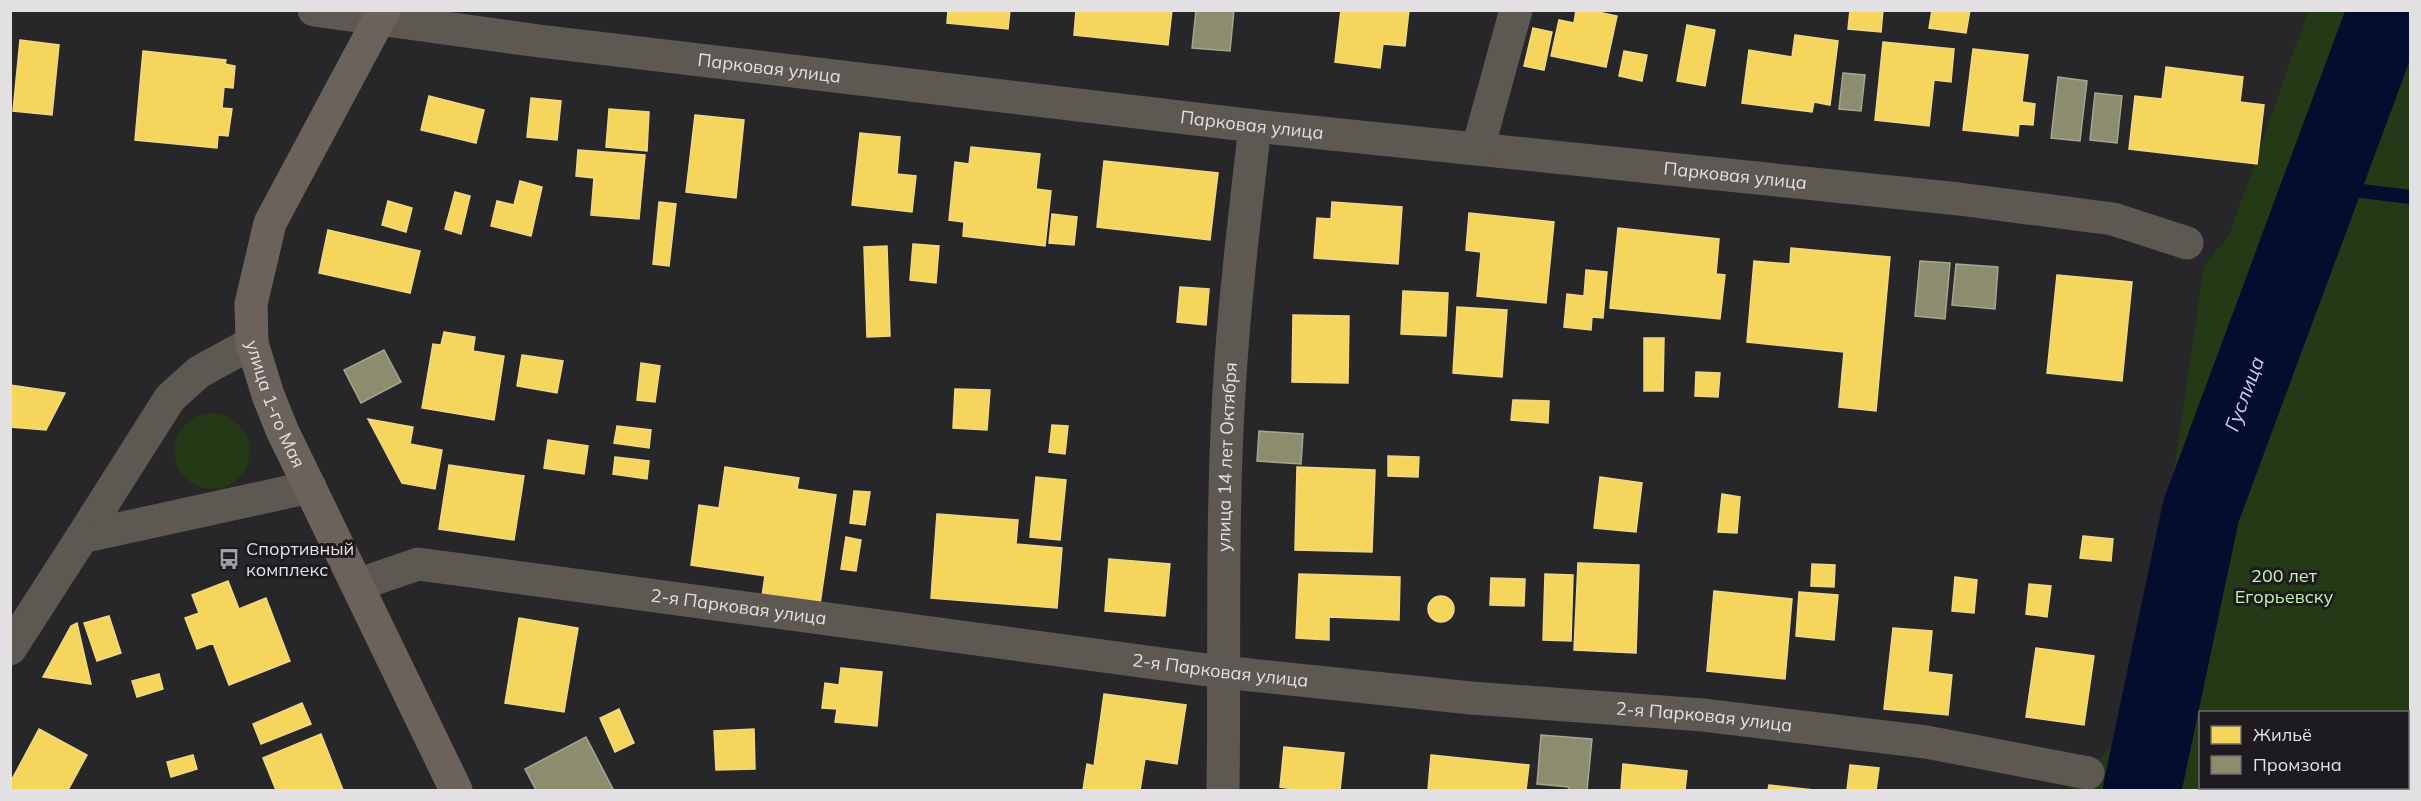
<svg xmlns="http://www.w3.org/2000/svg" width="2421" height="801" font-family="Mulish,sans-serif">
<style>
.green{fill:#243916;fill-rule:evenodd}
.homes{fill:#f6d55c;stroke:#f0d884;stroke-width:1.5}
.industry{fill:#8c8c6e;stroke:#a6a591;stroke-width:1.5}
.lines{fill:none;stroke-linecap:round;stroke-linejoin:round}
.stream{stroke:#040d2d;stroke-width:14}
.river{stroke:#040d2d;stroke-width:78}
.minor{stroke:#5e5852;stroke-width:33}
.secondary{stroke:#6b635b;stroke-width:33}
.labels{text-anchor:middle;stroke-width:6;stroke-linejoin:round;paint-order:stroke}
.street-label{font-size:18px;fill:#e2e0e3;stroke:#1d1b1f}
.poi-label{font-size:18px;fill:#e2e0e3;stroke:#1d1b1f;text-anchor:start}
.park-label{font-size:18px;fill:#c1f7a3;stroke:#1d1b1f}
.water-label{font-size:20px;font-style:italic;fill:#bed3f3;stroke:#1d1b1f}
</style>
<rect width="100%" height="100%" fill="#272628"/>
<path class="green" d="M2308,11H2410V790H2067L2135,723L2167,510L2166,503L2174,470L2204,266L2230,233ZM2200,712H2408V788H2200Z
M174 451a38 38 0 1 1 76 0a38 38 0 1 1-76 0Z"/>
<path class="homes" d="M948,10H1010L1008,29L947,23Z
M1076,10H1172L1168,45L1074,35Z
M1341,10H1409L1405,46L1383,44L1380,68L1335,62Z
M1576,10H1589L1617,16L1606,67L1551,56L1559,20L1574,23Z
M1850,10H1883L1881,32L1848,29Z
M1932,10H1970L1966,33L1929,28Z
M1687,25L1715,30L1705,86L1677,81Z
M1533,28L1552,32L1544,70L1524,66Z
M1795,35L1838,41L1830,105L1814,102L1812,112L1742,103L1749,50L1792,57Z
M20,40L59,45L52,115L13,111Z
M1883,42L1954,49L1951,82L1934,80L1929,126L1875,120Z
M1973,49L2028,55L2022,102L2035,104L2033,125L2019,124L2018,136L1963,130Z
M143,51L226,60L225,64L235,66L233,88L224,87L222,108L232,109L228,136L218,135L217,148L135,140Z
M1624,51L1647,55L1642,81L1619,76Z
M2166,67L2243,77L2240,102L2264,105L2257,164L2129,149L2135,96L2162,99Z
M429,96L484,110L476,143L421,130Z
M531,98L561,101L557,140L527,137Z
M609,109L649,112L647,151L606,147Z
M695,115L744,120L736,198L686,192Z
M860,133L900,137L897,174L916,176L912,212L852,205Z
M971,147L1040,154L1036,189L1051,191L1045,246L963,236L964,222L949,220L955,162L969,164Z
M578,150L645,155L639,219L591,215L594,178L576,176Z
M1104,161L1218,173L1210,240L1097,227Z
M520,181L542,187L531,236L491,226L497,201L514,205Z
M455,192L470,196L461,234L445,229Z
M388,201L412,208L406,232L382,225Z
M659,202L676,204L669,266L653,264Z
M1332,202L1402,207L1398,264L1314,258L1317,218L1331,219Z
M1469,213L1554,222L1546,303L1477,296L1481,252L1466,250Z
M1052,214L1077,217L1074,245L1049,243Z
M1618,228L1719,239L1716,274L1725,275L1720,319L1610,308Z
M328,230L420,251L410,293L319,273Z
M913,244L939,246L936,283L910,280Z
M887,246L890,336L867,337L864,247Z
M1791,248L1890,257L1876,411L1839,407L1844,352L1747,342L1754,261L1790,264Z
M1586,270L1607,272L1603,318L1592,317L1591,330L1564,327L1567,294L1584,296Z
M2057,275L2132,282L2122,381L2047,373Z
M1180,287L1209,289L1206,325L1177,322Z
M1403,291L1448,293L1446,336L1401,334Z
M1457,307L1507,310L1502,377L1453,373Z
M1293,315L1349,316L1348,383L1292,382Z
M444,332L475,337L473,351L504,356L494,420L422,408L433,344L441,345Z
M1644,338H1664L1663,391H1644Z
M522,355L563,361L557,393L517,386Z
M641,363L660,366L655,402L637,400Z
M1696,372L1720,373L1718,397L1695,396Z
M10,385L65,393L46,430L10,427Z
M955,389L990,390L987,430L953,428Z
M1513,400L1549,401L1548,423L1511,420Z
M368,419L413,427L410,444L442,450L435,489L402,483Z
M1052,425L1068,426L1065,454L1049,452Z
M617,426L651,430L649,448L614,443Z
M548,440L588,446L584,474L544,468Z
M1388,456L1419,457L1418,477L1388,476Z
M615,457L649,461L647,479L613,474Z
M449,465L524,476L514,540L439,529Z
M725,467L799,478L797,489L836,495L820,604L762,596L765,576L691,565L699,505L719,508Z
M1297,467L1375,470L1372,552L1295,550Z
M1036,477L1066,480L1060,540L1030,537Z
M1600,477L1642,483L1636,532L1594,528Z
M854,491L870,492L865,525L850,523Z
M1722,494L1740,497L1737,533L1718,532Z
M937,514L1018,520L1016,544L1062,548L1057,608L931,598Z
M2083,536L2113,539L2111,561L2080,558Z
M846,537L861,540L856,571L841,569Z
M1109,559L1170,564L1165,616L1105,611Z
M1578,563L1639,565L1636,653L1574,650Z
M1812,564L1835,565L1834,587L1811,586Z
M1299,574L1400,577L1399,620L1329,617V640L1296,638Z
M1545,574L1573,575L1571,641L1543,640Z
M1955,577L1977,580L1974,613L1952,611Z
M1491,578L1525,579L1524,606L1490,605Z
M228,581L239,609L266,598L290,661L229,685L213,643L197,649L185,618L199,613L192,595Z
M2029,584L2051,586L2047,617L2026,614Z
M1714,591L1792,599L1785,679L1707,671Z
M1799,592L1838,595L1834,640L1796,636Z
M1428 609a13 13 0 1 1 26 0a13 13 0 1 1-26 0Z
M109,616L121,653L97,661L84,623Z
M519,618L578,628L564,712L505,703Z
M77,623L91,684L43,677L71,626Z
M1893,628L1932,631L1928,672L1952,675L1948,715L1884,709Z
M2036,648L2094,656L2084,725L2026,717Z
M841,668L882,672L877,726L835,722L837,709L822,708L825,683L839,685Z
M159,674L163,689L137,697L132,681Z
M1104,694L1186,705L1177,764L1145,759L1140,790H1083L1087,764L1094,766Z
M302,703L311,724L261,744L253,724Z
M619,709L634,743L615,752L600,718Z
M39,729L87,755L68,790H10V783Z
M754,729L755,769L716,770L714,731Z
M321,734L343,790H276L263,758Z
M1284,747L1344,753L1340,790H1300L1280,787Z
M193,755L197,769L171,777L167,762Z
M1431,755L1529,765L1526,790H1428Z
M1623,764L1687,771L1685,790H1621Z
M1850,765L1879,768L1876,790H1847Z
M1769,785L1814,790H1768Z"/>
<path class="industry" d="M1196,10H1234L1230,51L1192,48Z
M1843,73L1865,75L1861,111L1839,109Z
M2058,77L2087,81L2080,141L2051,138Z
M2095,93L2122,96L2117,143L2090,140Z
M1920,261L1950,263L1945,319L1915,316Z
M1956,264L1998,267L1995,309L1952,305Z
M384,350L401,382L361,403L344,370Z
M1259,431L1303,434L1301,464L1257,461Z
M1541,735L1592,739L1587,790H1568L1569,787L1537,784Z
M586,737L613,789L609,790H536L525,769Z"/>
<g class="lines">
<path class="stream" d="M2321,186L2410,197"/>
<path class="river" id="s1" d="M2142,790L2201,511L2387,10"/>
<g class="minor">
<path id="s2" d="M314,10L539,41L1255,126L1959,199L2113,219L2187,243"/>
<path d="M1478,148L1516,10"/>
<path d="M252,343L199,372L170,398L82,537L310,487"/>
<path id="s3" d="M357,585L418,564L1222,672L1471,698L1703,715L1926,742L2088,773"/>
<path d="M10,649L82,537"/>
<path id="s4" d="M1223,790C1225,658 1221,524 1229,392C1234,303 1245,214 1255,126"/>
</g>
<path class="secondary" id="s5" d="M384,10L270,223L251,304L252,343L268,395L282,430L456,790"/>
</g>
<defs>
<symbol id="bus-bare" viewBox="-9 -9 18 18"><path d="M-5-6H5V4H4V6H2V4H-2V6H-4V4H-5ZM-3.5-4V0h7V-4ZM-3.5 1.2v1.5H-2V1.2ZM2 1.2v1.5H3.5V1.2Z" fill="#a19fa2" stroke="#1d1b1f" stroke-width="2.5" paint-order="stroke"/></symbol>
</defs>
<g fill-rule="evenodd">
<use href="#bus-bare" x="214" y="544" width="30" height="30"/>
</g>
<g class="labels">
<g class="street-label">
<text dy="6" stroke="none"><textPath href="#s2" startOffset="459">Парковая улица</textPath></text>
<text dy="6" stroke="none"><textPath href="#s2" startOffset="945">Парковая улица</textPath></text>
<text dy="6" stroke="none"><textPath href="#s2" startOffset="1431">Парковая улица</textPath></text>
<text dy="6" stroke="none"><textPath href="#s5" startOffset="429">улица 1-го Мая</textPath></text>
<text dy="6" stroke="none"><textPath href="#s4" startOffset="333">улица 14 лет Октября</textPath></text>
<text dy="6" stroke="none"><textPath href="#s3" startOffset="388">2-я Парковая улица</textPath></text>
<text dy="6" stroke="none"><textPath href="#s3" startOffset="874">2-я Парковая улица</textPath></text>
<text dy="6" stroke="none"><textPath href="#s3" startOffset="1360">2-я Парковая улица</textPath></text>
</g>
<g class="poi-label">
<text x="246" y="555">Спортивный<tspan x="246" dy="21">комплекс</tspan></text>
</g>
<g class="park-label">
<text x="2284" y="582">200 лет<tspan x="2284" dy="21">Егорьевску</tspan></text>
</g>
<g class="water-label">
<text dy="7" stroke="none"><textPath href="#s1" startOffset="410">Гуслица</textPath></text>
</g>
</g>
<rect width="2421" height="801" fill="none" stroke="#e2e0e3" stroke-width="24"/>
<rect x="2199" y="711" width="210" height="78" fill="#1d1b1f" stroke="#6c6a6d" stroke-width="1.5"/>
<rect x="2211" y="726" width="30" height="18" fill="#f6d55c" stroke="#6c6a6d" stroke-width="1.5"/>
<text x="2253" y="741" font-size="18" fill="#e2e0e3">Жильё</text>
<rect x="2211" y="756" width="30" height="18" fill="#8c8c6e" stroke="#6c6a6d" stroke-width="1.5"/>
<text x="2253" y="771" font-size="18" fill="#e2e0e3">Промзона</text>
</svg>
